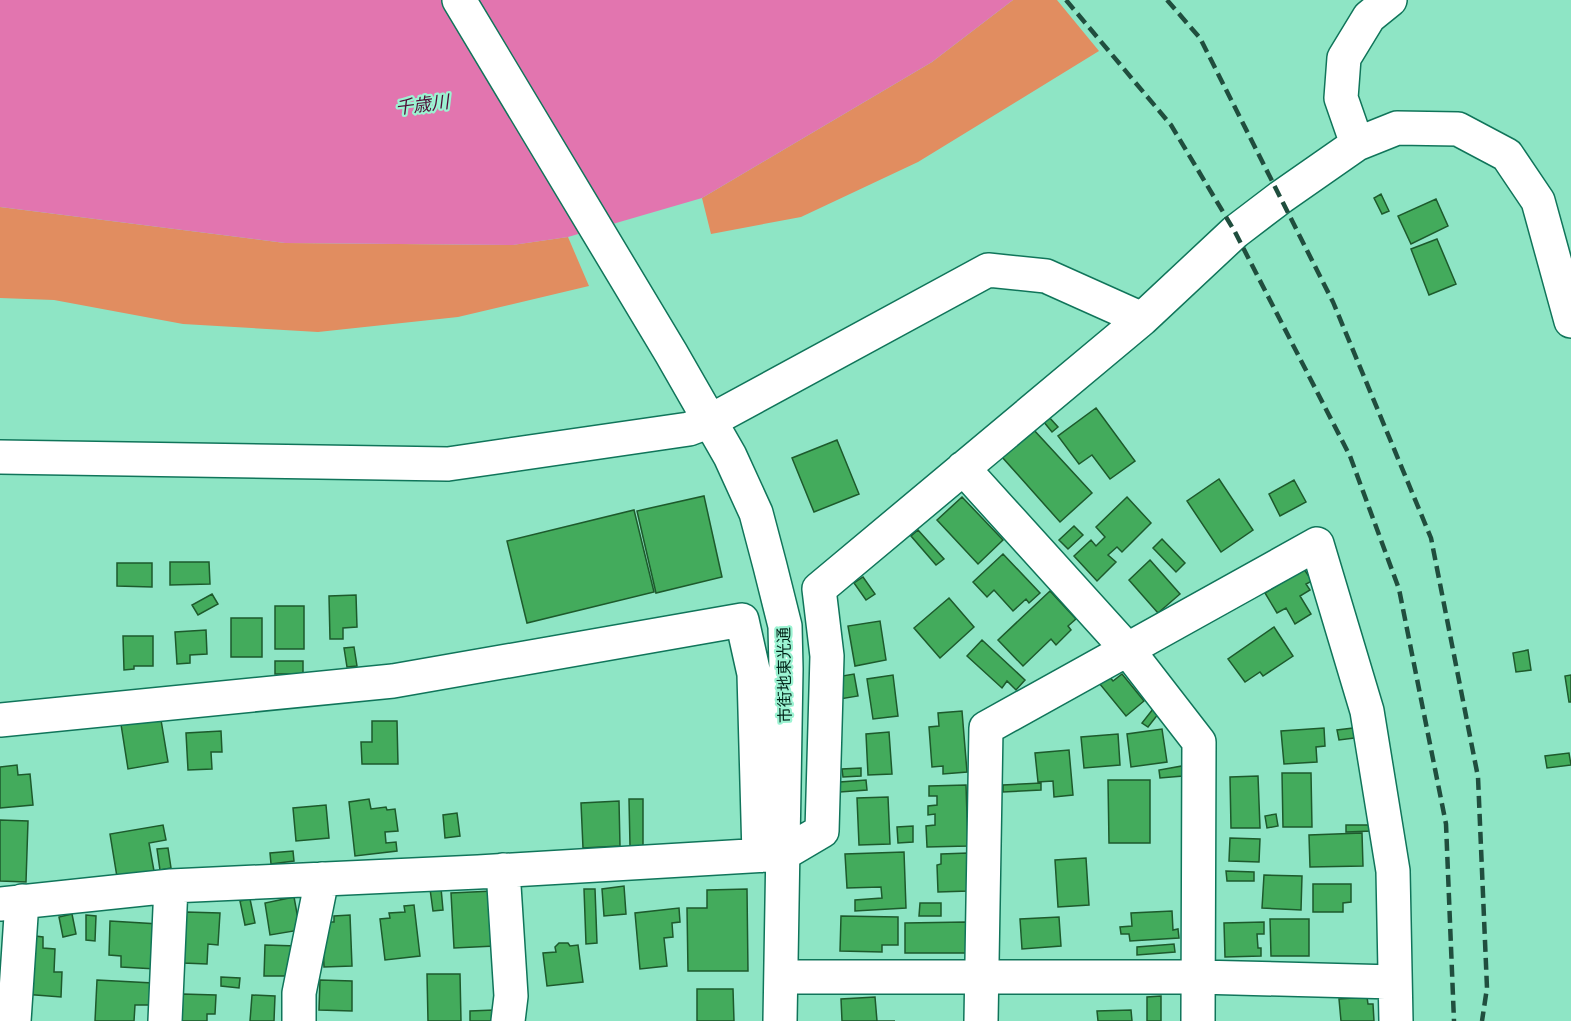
<svg xmlns="http://www.w3.org/2000/svg" width="1571" height="1021" font-family="Figtree,'Noto Sans JP',sans-serif">
<style>
.green{fill:#e18d60}
.water{fill:#e275af}
.building{fill:#43ab5c;stroke:#1d5a2c;stroke-width:1.5}
.lines{fill:none;stroke-linecap:round;stroke-linejoin:round}
.minor-casing{stroke:#10755a;stroke-width:36}
.minor{stroke:#fff;stroke-width:33}
.rail{stroke:#204e3e;stroke-width:4.5;stroke-dasharray:12 6;stroke-linecap:butt}
.labels{text-anchor:middle;stroke-width:4.5;stroke-linejoin:round;paint-order:stroke}
.street-label{font-size:16px;fill:#002217;stroke:#9bf3d2}
.water-label{font-size:18px;font-style:italic;fill:#510c36;stroke:#9bf3d2}
</style>
<rect width="100%" height="100%" fill="#8ee5c5"/>
<path class="green" d="M1013,0H1057L1099,51L918,162L801,217L711,234L702,198L932,62Z
M0,207L285,243L512,245L568,237L589,286L458,317L318,332L183,324L54,300L0,298Z"/>
<path class="water" d="M0,0H1013L932,62L702,198L568,237L513,245L285,243L0,207Z"/>
<path class="building" d="M1381,194L1389,211L1382,214L1374,198Z
M1436,199L1448,226L1411,244L1398,216Z
M1437,239L1456,284L1429,295L1411,249Z
M1096,408L1135,461L1110,479L1092,455L1079,464L1058,436Z
M1048,416L1058,427L1052,432L1043,421Z
M1033,429L1092,493L1060,522L1002,457Z
M837,440L859,494L814,512L792,458Z
M1219,479L1253,530L1221,552L1187,501Z
M1294,480L1306,502L1280,516L1269,494Z
M704,496L722,577L656,593L637,511Z
M962,497L1003,540L978,564L937,520Z
M1127,497L1151,523L1122,552L1117,547L1108,555L1116,562L1097,581L1074,556L1091,540L1096,546L1105,537L1096,527Z
M634,510L654,592L527,623L507,541Z
M1074,526L1083,535L1068,549L1059,540Z
M918,530L944,559L936,565L911,536Z
M1162,539L1185,563L1176,572L1153,548Z
M1003,554L1040,593L1029,603L1026,599L1013,611L994,590L987,597L973,582Z
M1150,560L1180,594L1158,613L1129,580Z
M170,562H209L210,584L170,585Z
M117,563H152V587L117,586Z
M1304,569L1312,581L1306,584L1310,590L1300,596L1311,614L1295,624L1286,608L1277,613L1265,593Z
M863,577L875,594L866,600L854,583Z
M1050,591L1076,619L1068,626L1071,630L1056,645L1051,639L1023,666L998,640Z
M212,594L218,604L198,615L192,605Z
M356,595L357,627L343,628V639H330L329,596Z
M949,598L974,627L940,658L914,628Z
M275,606H304V649H275Z
M231,618H262V657H231Z
M880,621L886,660L855,666L848,626Z
M1274,627L1293,656L1263,676L1260,672L1245,682L1228,659Z
M206,630L207,654L190,655V663L177,664L175,632Z
M123,636H153V666H134V669L124,670Z
M982,640L1025,680L1016,690L1007,681L1002,688L967,656Z
M354,647L357,666L347,667L344,648Z
M1528,650L1531,670L1516,672L1513,653Z
M275,661H303V674H275Z
M854,674L858,696L840,699L836,677Z
M1122,674L1144,701L1126,716L1099,683L1109,676L1113,681Z
M893,675L898,716L873,719L867,679Z
M1571,675V702H1569L1565,676Z
M1153,709L1159,713L1148,727L1142,723Z
M962,711L967,772L943,774V766L932,767L929,727L939,726L938,713Z
M140,715L142,723L161,720L168,762L128,769L120,718Z
M372,721H397L398,764H362L361,742H372Z
M1361,727L1362,737L1339,740L1337,730Z
M1324,728L1325,746L1316,747L1317,762L1284,764L1281,731Z
M1162,729L1167,762L1131,767L1127,734Z
M221,731L222,752H211L212,769L188,770L186,733Z
M889,732L892,774L868,775L866,734Z
M1118,734L1120,765L1084,768L1081,737Z
M1069,750L1073,795L1054,797L1053,781L1038,782L1035,753Z
M1569,753L1571,765L1547,768L1545,756Z
M17,765L18,775L30,774L33,805L0,808V767Z
M1182,766L1183,776L1160,778L1159,770Z
M861,768V776L843,777L842,769Z
M1282,773H1311L1312,827H1283Z
M1258,776L1260,828H1231L1230,777Z
M866,780L867,790L840,792V782Z
M1108,780H1150V843H1109Z
M1041,783V790L1003,792V785Z
M966,785L968,846L927,847L926,826L935,825V814L928,815V806L937,805V796H929V786Z
M888,797L890,844L859,845L857,798Z
M369,799L371,809L386,807L387,810L395,809L398,831L385,832L386,843L396,842L397,851L355,856L349,802Z
M629,799H643V846H630Z
M619,801L620,846L583,848L581,803Z
M326,805L329,838L296,841L293,808Z
M457,813L460,836L445,838L443,815Z
M1276,814L1278,826L1267,828L1265,816Z
M0,820L28,821L26,882L0,881Z
M163,825L166,840L149,843L154,871L117,877L110,834Z
M1346,825H1372V831L1346,832Z
M913,826V842L898,843L897,827Z
M1362,833L1363,866L1310,867L1309,835Z
M1230,838L1260,839L1259,862L1229,861Z
M168,848L171,868L160,870L157,849Z
M293,851L294,861L271,864L270,853Z
M904,852L906,908L855,911V900L882,898L881,887L847,888L845,854Z
M968,853L969,891L938,892L937,865L941,864V854Z
M1086,858L1089,905L1058,907L1055,860Z
M1226,871L1254,872V881H1227Z
M1264,875L1302,876L1301,910L1262,908Z
M1313,884H1351V902L1343,903V912H1313Z
M624,886L626,914L604,916L602,889Z
M441,888L443,910L433,911L430,889Z
M584,889H595L597,943L586,944Z
M747,889L748,971H688L687,908H707V890Z
M493,891L495,946L454,948L451,893Z
M294,897L300,930L270,935L265,903Z
M250,899L255,923L245,925L240,901Z
M920,903H941V916H919Z
M414,905L420,956L385,960L380,919L390,918L389,913L405,912L404,906Z
M679,908L680,922L672,923L673,937L664,938L667,966L640,969L635,913Z
M1172,911L1173,930L1178,929L1179,938L1130,941L1129,934H1121L1120,927L1132,926L1131,913Z
M186,912L220,913L218,945L208,944L207,964L183,963Z
M72,914L76,934L63,937L59,917Z
M86,915L96,916L95,941L86,940Z
M350,915L352,966L324,967L322,922H334V916Z
M841,916L898,917V945H882V952L840,951Z
M1059,917L1061,946L1022,949L1020,919Z
M1270,919H1309V956H1271Z
M110,921L159,924L156,969L121,967V956L109,955Z
M966,922V953H905V923Z
M1264,922V934H1257L1258,948H1261V956L1225,957L1224,923Z
M27,935L43,937V948L55,949L54,972H62L61,997L23,994Z
M559,943H568L570,946L578,945L583,982L547,986L543,953L556,952L555,947Z
M1174,944L1175,952L1137,955V947Z
M265,945L297,946L293,976H264Z
M427,974H460L461,1021H428Z
M221,977L240,978L239,988L221,986Z
M97,980L153,983L151,1005H135L134,1021H95Z
M320,980L352,981V1011L319,1010Z
M697,989H733L734,1021H697Z
M182,994L216,995L215,1014H207V1021H181Z
M252,995L275,996L274,1021H250Z
M1161,996V1021H1147V997Z
M875,997L877,1021H895H842L841,999Z
M1367,997L1368,1004H1373L1374,1021H1341L1339,999Z
M494,1010L495,1021H470V1011Z
M1131,1010L1132,1021H1098L1097,1011Z"/>
<g class="lines">
<defs>
<path id="minor" d="M459,0L671,353L730,456L756,513L770,566L785,626L786,669L780,1021
M1357,144L1341,98L1344,58L1369,17L1390,0
M0,457L448,464L689,429L710,421L988,270L1046,276L1142,319
M963,468L1127,649L1199,742L1198,1021
M0,720L393,681L742,620L754,674L759,855
M503,870L511,996L508,1021
M0,904L171,886L478,872L783,854L822,831L827,656L819,589L1142,319L1235,232L1281,197L1357,144L1397,128L1458,129L1507,155L1538,201L1571,321
M781,977H1198L1395,982
M14,1021L22,901
M165,1021L171,886
M299,1021V993L322,879
M981,1021L986,728L1317,544L1367,711L1393,871L1396,1021"/>
</defs>
<use href="#minor" class="minor-casing"/>
<use href="#minor" class="minor"/>
<path class="rail" d="M1066,0L1171,125L1235,232L1350,456L1399,589L1446,824L1454,1021
M1167,0L1200,38L1333,302L1431,538L1478,777L1487,988L1482,1021"/>
</g>
<g class="labels">
<g class="street-label">
<text transform="translate(784 675) rotate(-91)" y="6">市街地東光通</text>
</g>
<g class="water-label">
<text transform="translate(422 105) rotate(-7)" y="6">千歳川</text>
</g>
</g>
</svg>
